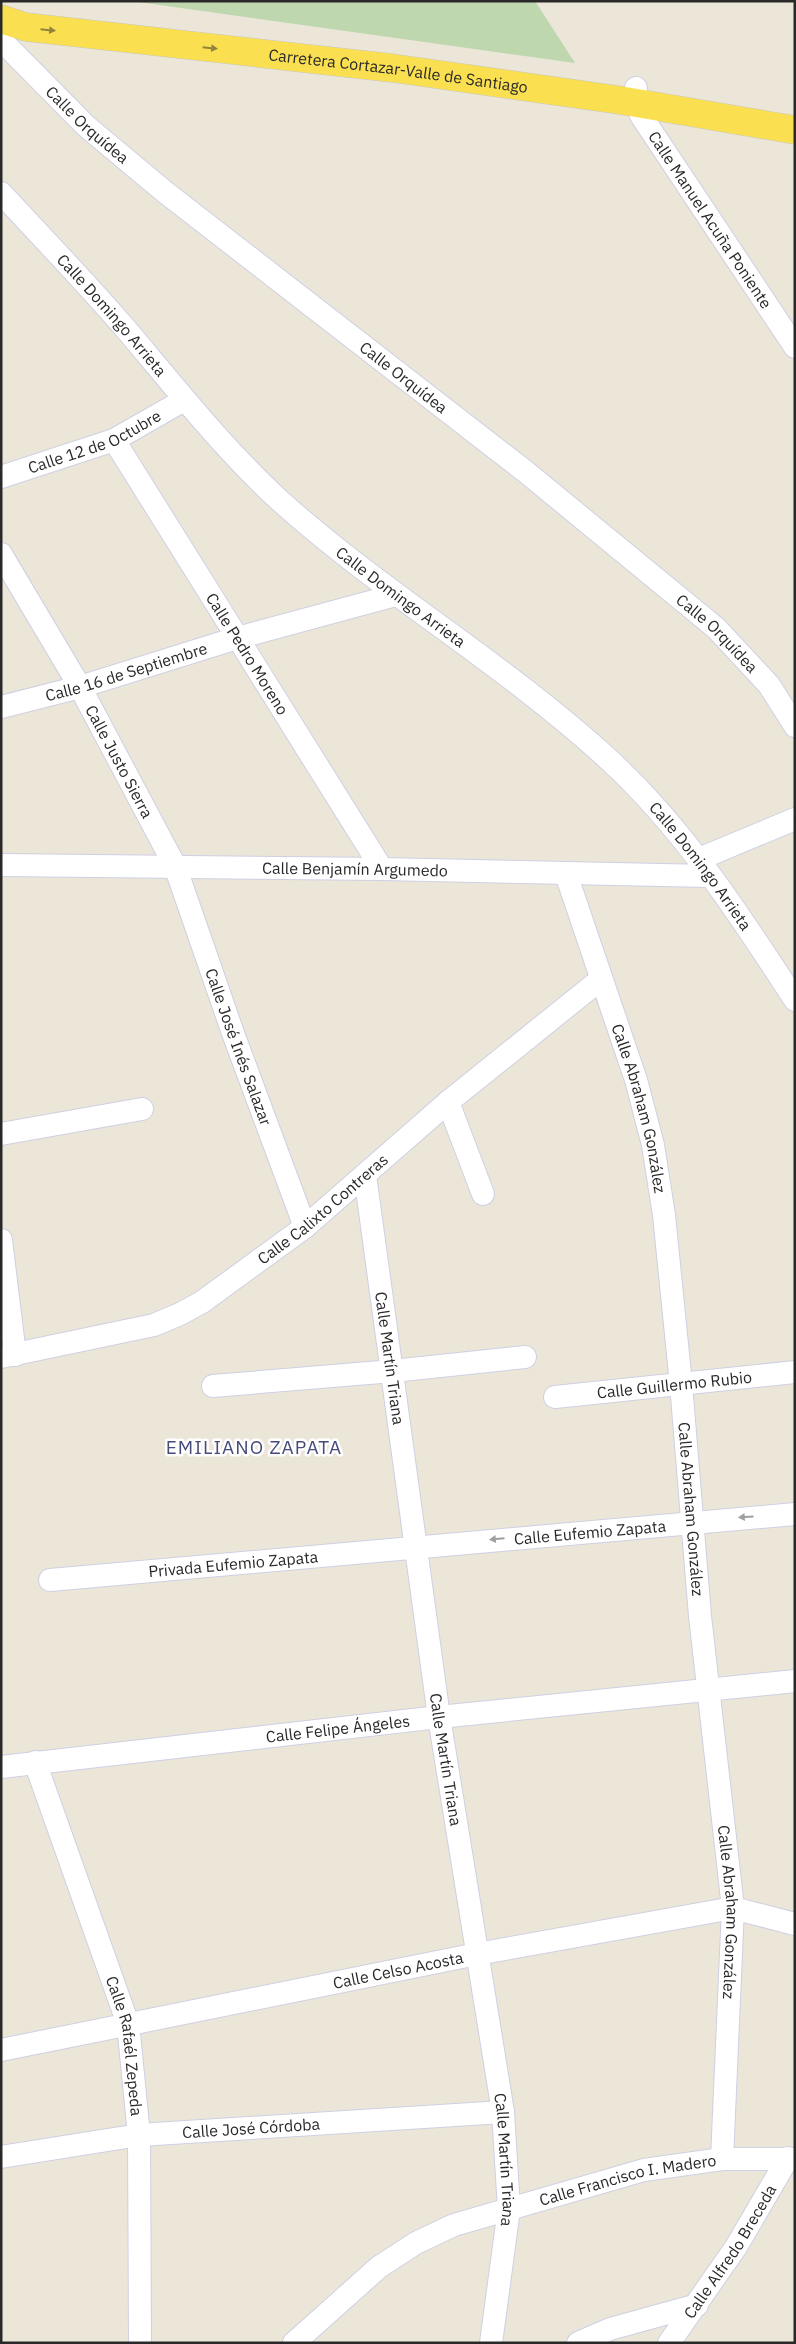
<svg xmlns="http://www.w3.org/2000/svg" width="796" height="2344" font-family="'IBM Plex Sans',sans-serif">
<style>
.cemetery{fill:#bfd7af}
.lines{fill:none;stroke-linecap:round;stroke-linejoin:round}
.minor-casing{stroke:#ced0e3;stroke-width:24}
.major-casing{stroke:#c7c7c7;stroke-width:29}
.minor{stroke:#fff;stroke-width:22}
.major{stroke:#fae051;stroke-width:28}
.oneway{fill:#92843d}
.oneway2{fill:#9f9f9f}
.labels{text-anchor:middle;stroke-width:5;stroke-linejoin:round;paint-order:stroke}
.street-label{font-size:16px;fill:#292929;stroke:#fff}
.quarter-label{font-size:19px;letter-spacing:1px;fill:#464b7c;stroke:#fff}
</style>
<rect width="100%" height="100%" fill="#ece6d9"/>
<path class="cemetery" d="M131,1H535L575,63Z"/>
<g class="lines">
<defs>
<g id="minor">
<path id="s1" d="M1,40L86,126L165,192L526,472L716,628L769,685L795,726"/>
<path id="s2" d="M636,88L635,103L642,117L795,347"/>
<path id="s3" d="M1,193C43,238 85,282 125,328C174,386 222,447 278,499C381,592 503,663 606,757C682,826 739,914 795,1000"/>
<path id="s4" d="M114,440L382,869"/>
<path id="s5" d="M1,477L114,440L184,400"/>
<path id="s6" d="M1,554L80,687L175,866L234,1036L305,1227"/>
<path id="s7" d="M1,707L80,687L237,638L396,595"/>
<path d="M699,859L795,819"/>
<path id="s8" d="M1,865L382,869L709,876"/>
<path id="s9" d="M566,874L636,1080L653,1145L664,1215L681,1384L700,1616L733,1908L722,2159"/>
<path d="M448,1102L483,1194"/>
<path d="M1,1134L142,1109"/>
<path id="s10" d="M365,1175L439,1717L503,2112L509,2209L491,2343"/>
<path d="M1,1240L15,1355"/>
<path id="s11" d="M1,1357L154,1325L180,1314L202,1302L305,1227L448,1102L601,979"/>
<path d="M213,1386L393,1371L525,1357"/>
<path id="s12" d="M555,1397L795,1372"/>
<path id="s13" d="M50,1580L795,1514"/>
<path id="s14" d="M35,1762L128,2024L139,2135L140,2343"/>
<path id="s15" d="M1,1767L439,1717L795,1681"/>
<path id="s16" d="M1,2050L477,1954L733,1908L795,1924"/>
<path id="s17" d="M1,2157L139,2135L503,2112"/>
<path id="s18" d="M294,2343L379,2267L416,2243L454,2225L644,2170L722,2159H795"/>
<path d="M578,2343L610,2329L697,2305"/>
<path id="s19" d="M669,2343L736,2247L788,2158"/>
</g>
<g id="major">
<path id="s20" d="M1,19L26,27L392,68L619,100L795,130"/>
</g>
</defs>
<use href="#minor" class="minor-casing"/>
<use href="#major" class="major-casing"/>
<use href="#minor" class="minor"/>
<use href="#major" class="major"/>
</g>
<defs><path id="oneway-solid" d="M-6-.8H1V-3.2L6.5 0L1 3.2V.8H-6Z" transform="scale(1.25)"/></defs>
<g class="oneway">
<use href="#oneway-solid" transform="translate(48 30) rotate(6)"/>
<use href="#oneway-solid" transform="translate(210 48) rotate(6)"/>
</g>
<g class="oneway2">
<use href="#oneway-solid" transform="translate(746 1517) rotate(176)"/>
<use href="#oneway-solid" transform="translate(497 1539) rotate(175)"/>
</g>
<g class="labels">
<g class="street-label">
<text dy="6" stroke="none"><textPath href="#s20" startOffset="401">Carretera Cortazar-Valle de Santiago</textPath></text>
<text dy="6" stroke="none"><textPath href="#s1" startOffset="121">Calle Orquídea</textPath></text>
<text dy="6" stroke="none"><textPath href="#s2" startOffset="154">Calle Manuel Acuña Poniente</textPath></text>
<text dy="6" stroke="none"><textPath href="#s3" startOffset="165">Calle Domingo Arrieta</textPath></text>
<text dy="6" stroke="none"><textPath href="#s1" startOffset="526">Calle Orquídea</textPath></text>
<text dy="6" stroke="none"><textPath href="#s5" startOffset="100">Calle 12 de Octubre</textPath></text>
<text dy="6" stroke="none"><textPath href="#s3" startOffset="570">Calle Domingo Arrieta</textPath></text>
<text dy="6" stroke="none"><textPath href="#s1" startOffset="931">Calle Orquídea</textPath></text>
<text dy="6" stroke="none"><textPath href="#s4" startOffset="252">Calle Pedro Moreno</textPath></text>
<text dy="6" stroke="none"><textPath href="#s7" startOffset="130">Calle 16 de Septiembre</textPath></text>
<text dy="6" stroke="none"><textPath href="#s6" startOffset="239">Calle Justo Sierra</textPath></text>
<text dy="6" stroke="none"><textPath href="#s3" startOffset="975">Calle Domingo Arrieta</textPath></text>
<text dy="6" stroke="none"><textPath href="#s8" startOffset="354">Calle Benjamín Argumedo</textPath></text>
<text dy="6" stroke="none"><textPath href="#s6" startOffset="549">Calle José Inés Salazar</textPath></text>
<text dy="6" stroke="none"><textPath href="#s9" startOffset="246">Calle Abraham González</textPath></text>
<text dy="6" stroke="none"><textPath href="#s11" startOffset="362">Calle Calixto Contreras</textPath></text>
<text dy="6" stroke="none"><textPath href="#s10" startOffset="185">Calle Martín Triana</textPath></text>
<text dy="6" stroke="none"><textPath href="#s12" startOffset="120">Calle Guillermo Rubio</textPath></text>
<text dy="6" stroke="none"><textPath href="#s9" startOffset="651">Calle Abraham González</textPath></text>
<text dy="6" stroke="none"><textPath href="#s13" startOffset="542">Calle Eufemio Zapata</textPath></text>
<text dy="6" stroke="none"><textPath href="#s13" startOffset="184">Privada Eufemio Zapata</textPath></text>
<text dy="6" stroke="none"><textPath href="#s15" startOffset="339">Calle Felipe Ángeles</textPath></text>
<text dy="6" stroke="none"><textPath href="#s10" startOffset="590">Calle Martín Triana</textPath></text>
<text dy="6" stroke="none"><textPath href="#s9" startOffset="1056">Calle Abraham González</textPath></text>
<text dy="6" stroke="none"><textPath href="#s16" startOffset="405">Calle Celso Acosta</textPath></text>
<text dy="6" stroke="none"><textPath href="#s14" startOffset="299">Calle Rafaél Zepeda</textPath></text>
<text dy="6" stroke="none"><textPath href="#s17" startOffset="252">Calle José Córdoba</textPath></text>
<text dy="6" stroke="none"><textPath href="#s10" startOffset="995">Calle Martín Triana</textPath></text>
<text dy="6" stroke="none"><textPath href="#s18" startOffset="380">Calle Francisco I. Madero</textPath></text>
<text dy="6" stroke="none"><textPath href="#s19" startOffset="110">Calle Alfredo Breceda</textPath></text>
</g>
<g class="quarter-label">
<text x="254" y="1454">EMILIANO ZAPATA</text>
</g>
</g>
<rect width="796" height="2344" fill="none" stroke="#292929" stroke-width="5"/>
</svg>
